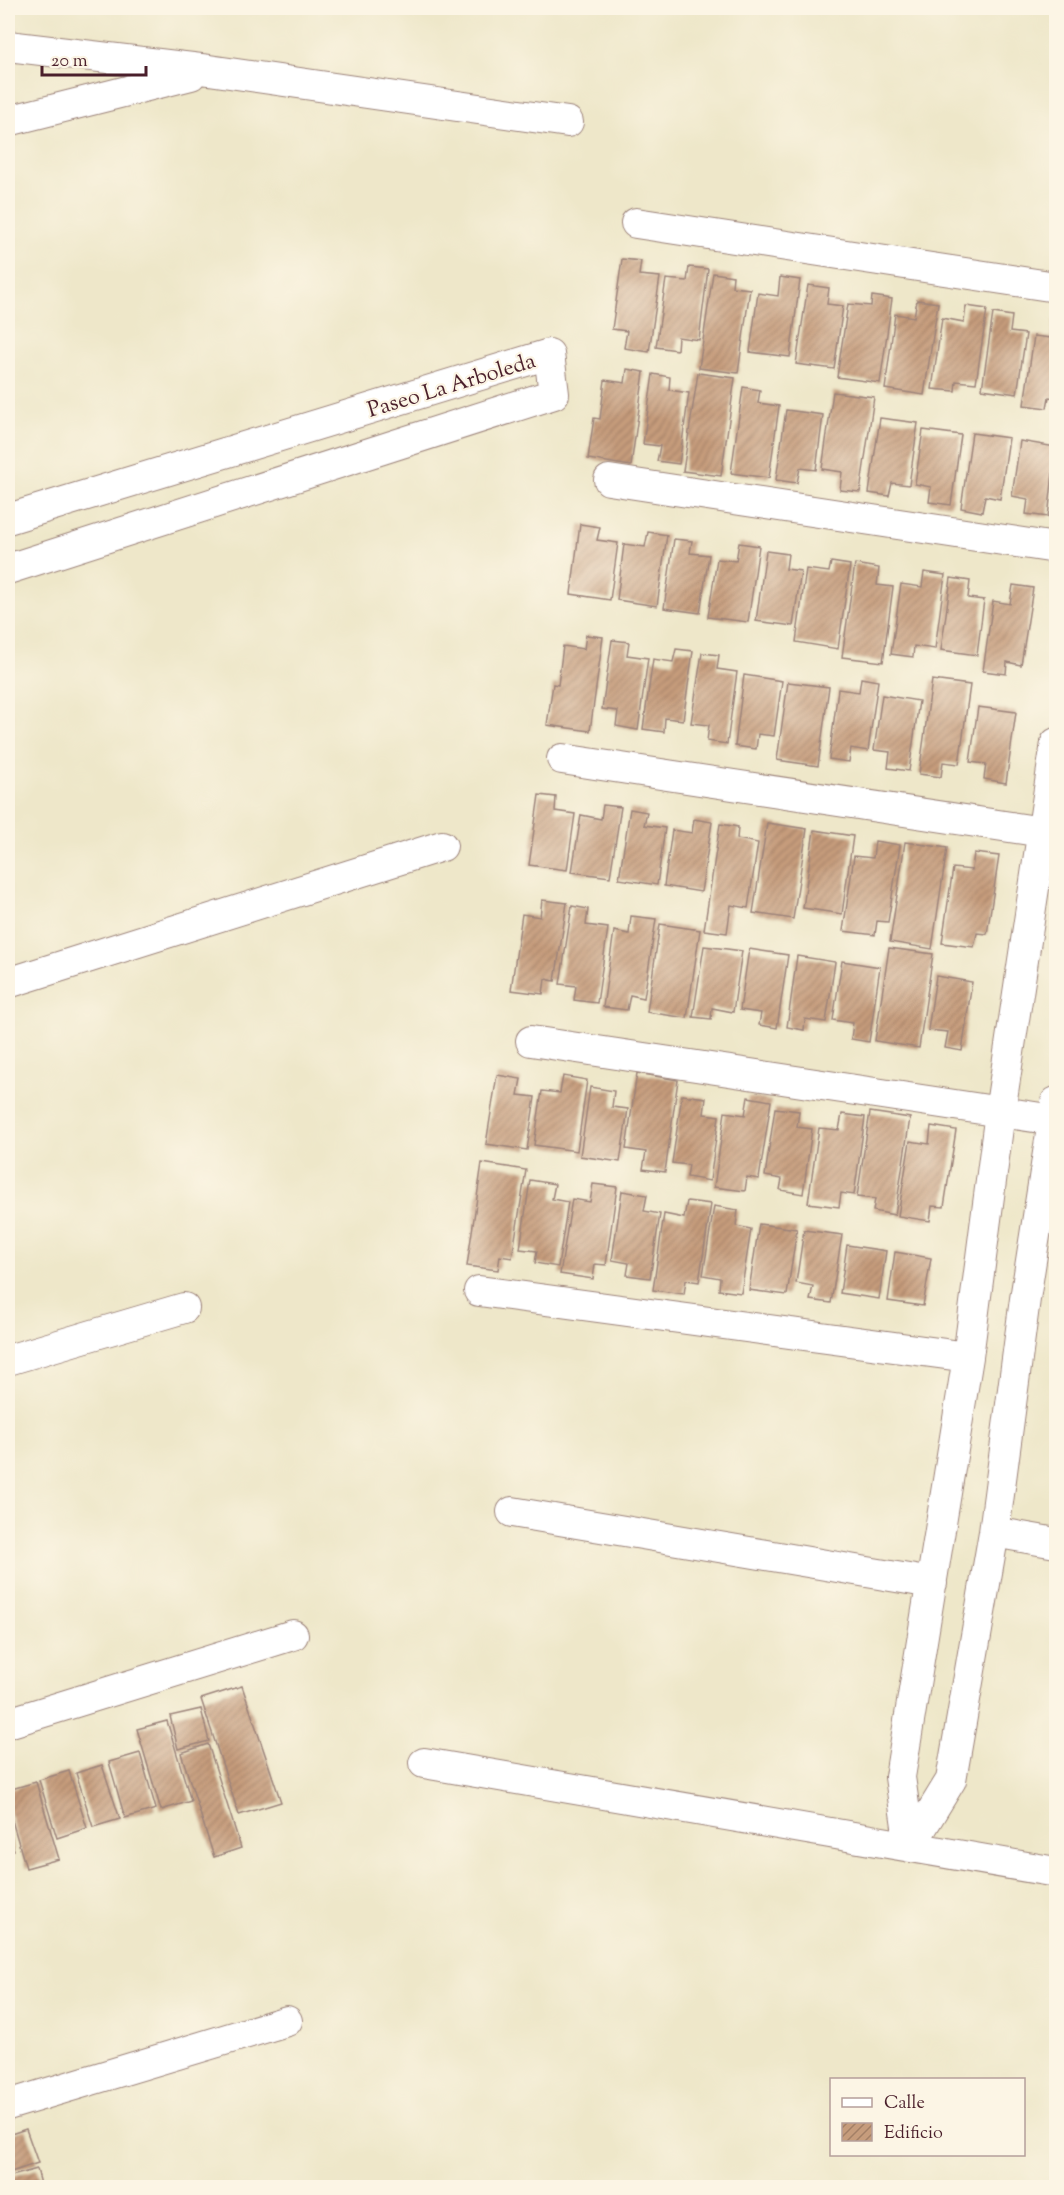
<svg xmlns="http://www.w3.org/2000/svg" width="1064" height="2195" font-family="'Sorts Mill Goudy',serif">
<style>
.building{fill:url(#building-hatch)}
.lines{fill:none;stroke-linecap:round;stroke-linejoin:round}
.street-casing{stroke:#9c837a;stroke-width:32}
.street{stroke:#fff;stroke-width:30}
.labels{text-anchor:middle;stroke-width:4.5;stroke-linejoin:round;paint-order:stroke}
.street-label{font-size:22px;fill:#4a1f2b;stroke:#fcf5e5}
</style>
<defs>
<pattern id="building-hatch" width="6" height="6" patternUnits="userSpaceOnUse" patternTransform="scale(1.5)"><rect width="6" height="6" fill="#c69c7c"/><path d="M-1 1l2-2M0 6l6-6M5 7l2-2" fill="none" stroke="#a37f66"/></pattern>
</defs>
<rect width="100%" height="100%" fill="#fcf5e5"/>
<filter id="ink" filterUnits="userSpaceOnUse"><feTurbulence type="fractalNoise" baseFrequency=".0167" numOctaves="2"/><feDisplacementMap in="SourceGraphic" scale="12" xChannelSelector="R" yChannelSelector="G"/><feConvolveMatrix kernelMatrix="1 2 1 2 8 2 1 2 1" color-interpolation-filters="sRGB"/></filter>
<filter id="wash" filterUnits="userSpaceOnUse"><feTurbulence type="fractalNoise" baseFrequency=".008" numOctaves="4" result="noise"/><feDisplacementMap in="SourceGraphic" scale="24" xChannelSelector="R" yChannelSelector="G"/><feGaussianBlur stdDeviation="1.35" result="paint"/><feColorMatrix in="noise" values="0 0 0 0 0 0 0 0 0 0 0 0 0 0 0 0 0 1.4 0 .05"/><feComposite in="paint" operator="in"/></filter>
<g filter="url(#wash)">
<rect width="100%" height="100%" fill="#eee7c9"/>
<g id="blocks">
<path class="building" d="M622,259L641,261L639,275L660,277L649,352L624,348L627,331L612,329Z
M689,267L708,269L699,340L678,337L677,350L656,347L666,279L687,281Z
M713,273L733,276L732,287L750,289L738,373L699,368Z
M780,277L800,280L790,357L750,352L758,293L778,296Z
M808,285L829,288L827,304L843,306L834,369L796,364Z
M872,296L892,299L880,383L837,377L848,304L871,306Z
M917,300L938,303L924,395L885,389L895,314L914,317Z
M966,306L987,309L976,383L956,381L955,391L932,389L942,318L964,322Z
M993,313L1012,316L1010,332L1026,334L1017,394L982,389Z
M1054,319H1056V398L1049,397L1047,408L1024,405L1034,336L1051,338Z
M627,369L644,372L631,466L588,459L594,418L600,419L605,380L625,383Z
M698,373L735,378L721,476L683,471Z
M653,374L670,377L669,390L689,393L679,464L657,461L660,446L643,444Z
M743,387L760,390L758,403L779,406L769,478L731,473Z
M833,392L874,397L860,492L840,490L842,472L822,469Z
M786,410L823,415L816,470L800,468L797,483L776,480Z
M880,418L918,423L909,485L892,483L889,496L869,493Z
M923,430L961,435L951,505L929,502L931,487L915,484Z
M972,433L1009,438L1000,499L985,496L982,512L961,508Z
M1020,441L1056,447L1048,517L1026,514L1028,499L1012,496Z
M580,524L600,527L597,540L618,543L610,600L571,594Z
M648,532L667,535L657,606L617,600L624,544L645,547Z
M674,539L692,541L690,553L709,555L700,613L664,608Z
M739,543L759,546L748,622L708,617L717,559L736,561Z
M766,551L788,554L786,569L801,571L793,626L756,621Z
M831,562L850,565L838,649L796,642L806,569L829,572Z
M855,564L879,568L877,585L893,587L883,662L842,657Z
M924,572L945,575L935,649L914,646L913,657L891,654L901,584L922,587Z
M951,578L970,581L968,598L984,600L977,655L941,650Z
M1013,585L1033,588L1021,665L1007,662L1006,674L983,671L993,601L1010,604Z
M586,635L603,637L590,731L547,725L553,684L558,685L563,646L584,649Z
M612,640L629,642L627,655L648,658L638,730L616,726L618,711L602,709Z
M676,649L693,651L683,720L665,718L664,732L643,729L653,659L673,662Z
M702,653L719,655L717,669L737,672L727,744L707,741L709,725L691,723Z
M744,675L782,681L774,736L758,734L756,749L735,746Z
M861,678L878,681L868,751L851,748L849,762L829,759L838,689L859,692Z
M932,680L970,685L959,764L943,762L941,777L919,774Z
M788,682L829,687L818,766L777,760Z
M882,695L919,701L909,771L888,768L890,752L874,750Z
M978,707L1016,712L1006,783L984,779L986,764L970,762Z
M539,795L556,797L555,811L575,814L567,870L529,865Z
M603,805L621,807L610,877L572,872L581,815L601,819Z
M630,809L647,812L644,825L665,828L657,885L619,879Z
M694,819L712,822L701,892L664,886L672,830L692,833Z
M767,823L807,829L793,919L753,913Z
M720,824L738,827L737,839L758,843L748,908L731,905L727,933L704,930Z
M814,830L853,836L842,914L803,908Z
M875,841L900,845L888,922L877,921L875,935L843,931L854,856L873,858Z
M905,842L947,848L932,949L890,942Z
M974,853L999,856L987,934L977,933L974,947L942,943L953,868L972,870Z
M542,900L567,903L555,981L545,979L543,994L511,990L522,914L540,917Z
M572,906L588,909L586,925L608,928L597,1003L574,1000L576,986L560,984Z
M631,916L656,919L644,998L630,995L627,1010L603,1007L614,931L629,934Z
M660,924L700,930L687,1018L647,1012Z
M704,946L742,951L733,1012L712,1008L711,1019L693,1017Z
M889,948L933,954L919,1048L875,1041Z
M749,949L788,955L777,1028L759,1025L761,1013L740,1010Z
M797,956L835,962L826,1022L805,1019L804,1030L787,1027Z
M842,961L880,967L869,1042L851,1039L853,1023L833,1020Z
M936,976L972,982L962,1051L945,1048L948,1032L928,1030Z
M637,1073L678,1080L665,1172L643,1169L646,1152L626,1149Z
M497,1075L521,1079L518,1095L535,1097L527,1150L486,1144Z
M563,1076L587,1080L577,1151L534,1145L542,1091L560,1093Z
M590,1087L614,1091L612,1107L628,1109L620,1162L580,1156Z
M682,1095L706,1098L704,1114L719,1116L710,1181L687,1177L689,1165L672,1163Z
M748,1097L771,1101L759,1179L747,1177L745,1191L714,1187L725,1112L745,1115Z
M775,1108L799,1111L797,1127L812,1129L803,1194L780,1190L782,1179L765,1176Z
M870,1112L910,1118L895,1215L873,1211L875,1199L857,1197Z
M842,1114L865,1117L854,1195L841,1193L839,1207L808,1203L819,1128L839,1130Z
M931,1126L956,1130L944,1207L932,1206L930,1221L898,1216L910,1141L929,1144Z
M482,1163L526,1170L512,1258L500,1256L498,1270L467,1266Z
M530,1180L555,1184L552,1199L568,1202L558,1267L535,1263L537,1251L520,1249Z
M593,1184L617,1187L606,1265L595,1264L593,1279L560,1274L572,1199L590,1202Z
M622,1191L647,1195L644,1211L660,1214L650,1278L627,1275L629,1263L612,1260Z
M687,1201L711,1204L699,1282L686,1280L684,1294L653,1290L664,1214L684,1218Z
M714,1206L738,1210L736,1226L751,1229L741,1293L719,1290L720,1278L703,1275Z
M759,1224L797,1229L787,1295L749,1290Z
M804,1230L842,1235L831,1303L810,1300L813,1286L796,1283Z
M847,1245L886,1251L879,1299L840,1293Z
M895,1252L931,1258L923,1306L888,1301Z
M242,1686L281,1802L239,1815L201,1699Z
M201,1709L209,1741L178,1749L170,1716Z
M167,1721L191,1801L161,1810L137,1729Z
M208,1744L241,1848L214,1857L181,1753Z
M140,1753L156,1809L125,1818L109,1762Z
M102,1765L120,1819L93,1827L76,1773Z
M69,1771L87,1828L57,1838L39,1780Z
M36,1782L59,1859L26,1868L8,1807V1790Z
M8,1830L14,1850L8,1852Z
M26,2129L38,2163L8,2173V2135Z
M37,2169L42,2188H8V2177Z"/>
</g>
</g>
<g filter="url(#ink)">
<use href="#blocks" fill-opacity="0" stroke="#9c837a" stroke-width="1.5"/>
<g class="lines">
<defs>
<path id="street" d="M8,46L209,70L568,122
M8,121L191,75
M636,223L1056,287
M609,480L1056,548
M8,519L549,354L554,394L8,569
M562,759L1056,834
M8,983L442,846
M531,1041L1054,1120
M479,1291L968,1357
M8,1360L184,1308
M512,1512L932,1583
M994,1532L1056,1543
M8,1723L293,1635
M424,1763L1056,1872
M910,1847L900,1777L968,1357L1000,1112L1056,743
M910,1847L951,1780L994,1532L1025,1299L1056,1102
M8,2105L287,2021"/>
</defs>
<use href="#street" class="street-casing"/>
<use href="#street" class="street"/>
</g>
</g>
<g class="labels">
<g class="street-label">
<text transform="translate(451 384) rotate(-17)" y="8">Paseo La Arboleda</text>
</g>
</g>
<rect width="1064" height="2195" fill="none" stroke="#fcf5e5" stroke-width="30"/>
<rect x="830" y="2078" width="195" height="78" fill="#fcf5e5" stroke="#b59f9b" stroke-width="1.5"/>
<rect x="842" y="2098" width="30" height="9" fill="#ffffff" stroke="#b59f9b" stroke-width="1.5"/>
<text x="884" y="2108" font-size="18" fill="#4a1f2b">Calle</text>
<rect x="842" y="2123" width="30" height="18" fill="url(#building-hatch)" stroke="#b59f9b" stroke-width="1.5"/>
<text x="884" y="2138" font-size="18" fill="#4a1f2b">Edificio</text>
<path d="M42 66v9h104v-9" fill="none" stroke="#4a1f2b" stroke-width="3"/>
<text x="51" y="66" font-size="18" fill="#4a1f2b" stroke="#fcf5e5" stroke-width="4.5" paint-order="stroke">20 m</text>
</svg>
